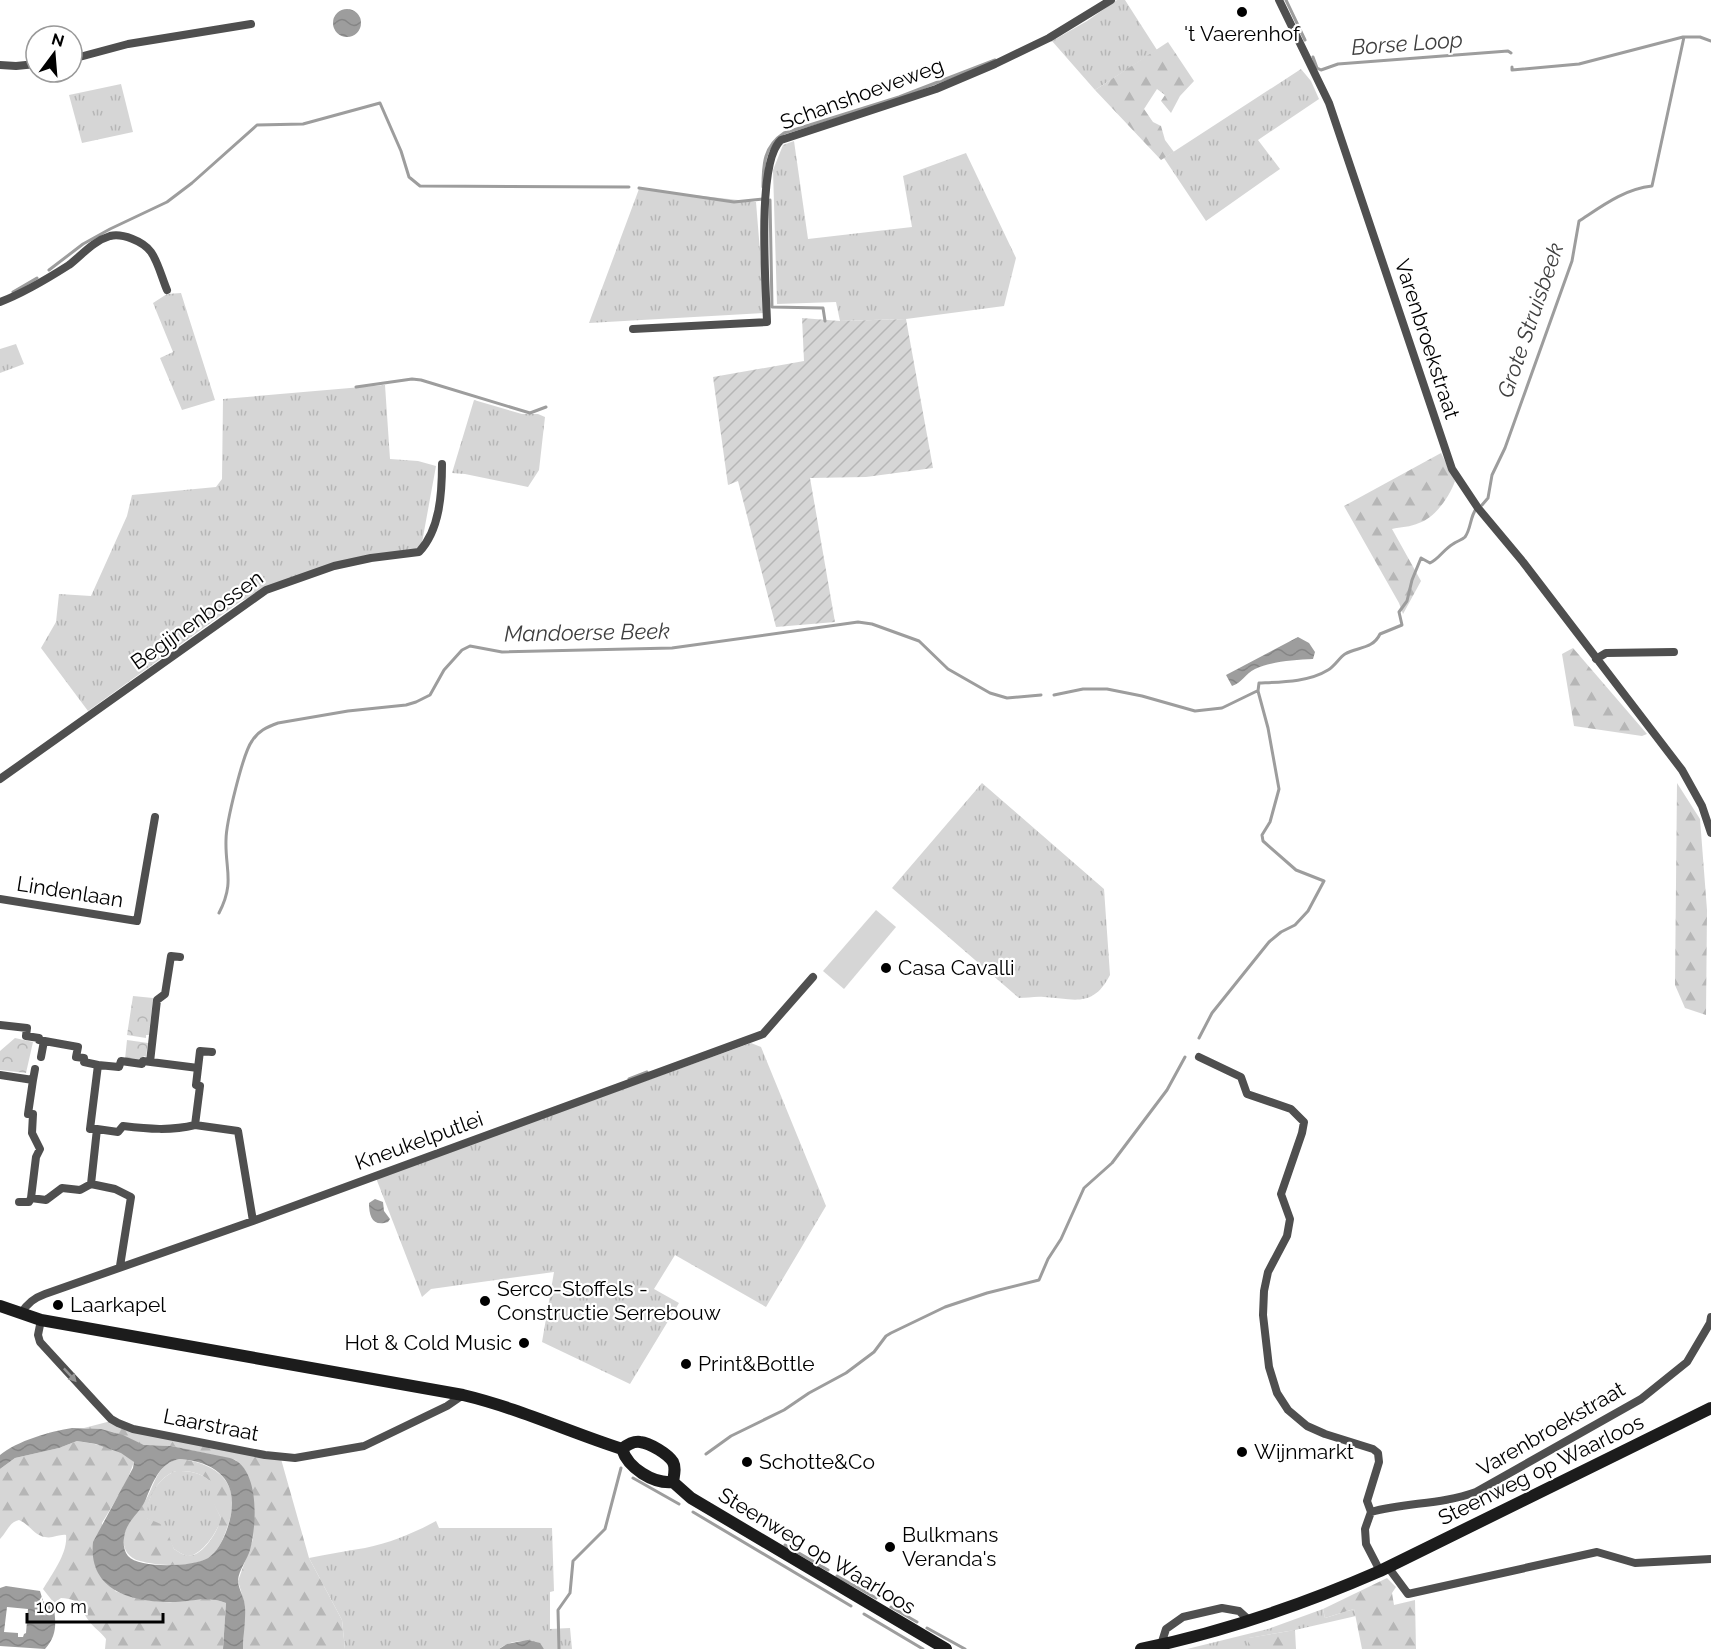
<svg xmlns="http://www.w3.org/2000/svg" width="1711" height="1649" font-family="Raleway,sans-serif">
<style>
.grass{fill:url(#grass-tufts)}
.forest{fill:url(#forest-firs);fill-rule:evenodd}
.park{fill:url(#park-crowns)}
.garden{fill:url(#garden-furrows)}
.pitch{fill:#d6d6d6}
.water{fill:url(#water-waves);fill-rule:evenodd}
.lines{fill:none;stroke-linecap:round;stroke-linejoin:round}
.stream{stroke:#9d9d9d;stroke-width:3}
.street{stroke:#4f4f4f;stroke-width:8}
.secondary{stroke:#1c1c1c;stroke-width:12}
.oneway{fill:#959595}
.poi-dot{fill:#000;stroke:#fff;stroke-width:2}
.labels{text-anchor:middle;stroke-width:4.5;stroke-linejoin:round;paint-order:stroke}
.poi-label{font-size:21px;fill:#000;stroke:#fff;text-anchor:start}
.street-label{font-size:21px;fill:#000;stroke:#fff}
.water-label{font-size:22px;font-style:italic;fill:#3e3e3e;stroke:#fff}
</style>
<defs>
<pattern id="grass-tufts" width="24" height="20" patternUnits="userSpaceOnUse" patternTransform="scale(1.5)"><rect width="24" height="20" fill="#d6d6d6"/><path d="M3 7l-1-3M5 7V3M7 7l1-3M15 17l-1-3M17 17v-4M19 17l1-3" fill="none" stroke="#b6b6b6"/></pattern>
<pattern id="forest-firs" width="22" height="20" patternUnits="userSpaceOnUse" patternTransform="scale(1.5)"><rect width="22" height="20" fill="#d6d6d6"/><path d="M5 1l3.5 6h-7zM16 11l3.5 6h-7z" fill="#b6b6b6"/></pattern>
<pattern id="park-crowns" width="20" height="18" patternUnits="userSpaceOnUse" patternTransform="scale(1.5)"><rect width="20" height="18" fill="#d6d6d6"/><path d="M2 6a3 3 0 1 1 6 0M12 15a3 3 0 1 1 6 0" fill="none" stroke="#b6b6b6"/></pattern>
<pattern id="garden-furrows" width="10" height="10" patternUnits="userSpaceOnUse" patternTransform="scale(1.5)"><rect width="10" height="10" fill="#d6d6d6"/><path d="M-1 1l2-2M0 10L10 0M9 11l2-2" fill="none" stroke="#b6b6b6"/></pattern>
<pattern id="water-waves" width="16" height="10" patternUnits="userSpaceOnUse" patternTransform="scale(1.5)"><rect width="16" height="10" fill="#9d9d9d"/><path d="M0 5q4-4 8 0t8 0" fill="none" stroke="#858585"/></pattern>
</defs>
<rect width="100%" height="100%" fill="#fff"/>
<path class="grass" d="M1117,0H1125L1157,50L1095,90L1052,41L1087,21Z
M1301,69L1311,81L1319,99L1258,140L1280,169L1206,221L1164,158Z
M121,84L133,132L82,143L69,95Z
M794,141L808,239L912,227L903,176L966,153L1016,258L1004,306L906,319L840,321L836,302L777,304L773,170L783,145Z
M639,189L756,202L765,313L589,323Z
M181,293L215,400L182,410L160,358L173,352L153,303L167,294Z
M16,344L24,364L0,373V349Z
M385,385L390,459L418,461L436,466L421,548L332,565L241,601L88,711L41,648L56,622L59,594L91,596L127,516L132,495L216,487L222,479L223,399Z
M474,400L522,414H538L545,417L539,470L528,487L465,474L452,473Z
M982,783L1104,889L1110,975C1093,1008 1075,999 1044,997C1036,996 1027,998 1019,998L892,888Z
M751,1043L761,1047L826,1206L766,1307L675,1255L654,1289L679,1303L630,1384L542,1342L554,1272L431,1289L422,1297L376,1178Z
M176,1471C190,1471 200,1472 210,1481L211,1497L221,1518C219,1530 201,1557 187,1556C183,1555 177,1551 174,1549C163,1527 170,1529 146,1518C146,1499 158,1477 176,1471Z
M436,1521L439,1528H552L554,1591L550,1592V1629L570,1628L572,1649H544C535,1637 509,1640 499,1649H345L342,1620L309,1558C328,1554 346,1551 365,1548C390,1543 414,1533 436,1521Z
M1323,1609L1325,1618L1354,1609L1356,1616L1295,1630L1249,1638L1248,1649H1187L1268,1629Z"/>
<path class="forest" d="M1168,42L1194,81L1180,96L1171,113L1161,101L1165,95L1157,89L1144,109L1153,122L1161,126L1165,140L1174,152L1161,160L1095,90Z
M1441,453L1455,481C1450,496 1435,518 1419,523C1411,527 1400,527 1392,529L1421,581L1403,614L1399,603L1344,506Z
M1573,648L1647,734L1642,736L1574,726L1562,654Z
M1677,783L1700,819L1707,910L1706,1015L1685,1008L1675,985Z
M111,1421L281,1459L309,1558L342,1620L345,1649H243L245,1605L238,1581L253,1539L254,1509L236,1460L171,1446L144,1445L113,1432L84,1428Z
M77,1441C95,1444 121,1447 134,1462L126,1483L102,1523L115,1591C133,1598 156,1603 175,1602C194,1601 208,1595 226,1603L223,1649H105L106,1639C101,1632 94,1628 89,1621C79,1607 81,1599 61,1598L54,1603L43,1589C52,1574 68,1553 66,1535C59,1534 52,1539 45,1537C35,1536 29,1524 19,1520C9,1522 7,1532 0,1539V1469L15,1458L59,1448Z
M180,1459C221,1464 243,1486 227,1528C223,1539 219,1551 208,1558C192,1568 157,1566 140,1561C118,1555 121,1532 132,1517C136,1512 141,1508 144,1503C155,1486 156,1463 180,1459ZM176,1471C190,1471 200,1472 210,1481V1497L221,1518C218,1531 203,1557 187,1556C183,1555 177,1551 174,1549L165,1526L147,1518C146,1499 158,1477 176,1471Z
M1387,1578L1396,1587L1392,1593L1394,1605L1415,1600L1416,1649H1362L1354,1609L1325,1618L1323,1609Z
M1295,1630L1296,1649H1248V1638Z"/>
<path class="park" d="M133,996L153,998L149,1035H146V1038L127,1035Z
M15,1038L33,1042L26,1073L0,1070V1051Z
M127,1040L148,1043L146,1057L144,1056L141,1061L125,1059Z"/>
<path class="garden" d="M802,318L840,321L906,319L933,468L866,477L810,478L835,622L776,627L738,481L728,485L713,377L804,361Z"/>
<path class="pitch" d="M876,910L896,927L844,989L823,971Z"/>
<path class="water" d="M333 23a14 14 0 1 1 28 0a14 14 0 1 1-28 0Z
M1298,637L1309,643L1315,652L1313,659C1294,660 1273,661 1255,669C1245,674 1242,683 1232,686L1226,675Z
M375,1199L383,1202L384,1211L390,1219L388,1222C373,1227 369,1217 369,1203Z
M72,1428L101,1429L123,1435L144,1445L171,1446L230,1458C260,1467 257,1525 250,1550C247,1560 239,1570 238,1580C238,1589 245,1598 245,1607C246,1621 243,1635 243,1649H223L226,1603C207,1595 191,1602 171,1602C131,1602 88,1590 93,1542L133,1468L134,1462L121,1453L96,1444L77,1441L59,1448L15,1458L0,1469V1455C17,1441 51,1431 72,1428ZM180,1459C226,1463 242,1490 226,1532C222,1542 217,1552 208,1558C194,1567 139,1569 128,1556C124,1551 123,1544 124,1538C126,1520 140,1514 146,1499C153,1482 160,1462 180,1459Z
M6,1586L40,1591L43,1601L54,1608C56,1624 57,1636 45,1649L0,1646V1588ZM7,1607L28,1609L26,1633L24,1634L23,1637H18V1633L4,1632Z
M528,1640L540,1643L544,1649H499L507,1644Z"/>
<g class="lines">
<path class="stream" d="M1286,0L1305,40
M1313,57L1317,68L1321,70L1338,64L1508,51L1511,53
M1512,67V70L1579,64L1683,37
M763,187C763,164 764,146 784,133L899,97L995,60
M639,188L734,202L763,199
M770,200L772,307L823,308L825,321
M49,270L83,244L110,229L167,202L192,183L257,125L303,124L380,103L401,151L409,177L420,186L629,187
M13,292L37,278
M356,387L412,379L421,380L530,413L546,407
M1482,505L1488,498L1492,475L1505,448L1572,261L1579,221C1602,206 1624,189 1652,186L1684,37H1700L1711,41
M1054,695L1083,689H1107L1142,696L1195,711L1222,708L1257,691
M219,913C235,882 225,870 226,840C226,823 243,753 252,741C258,731 267,727 278,723L348,711L406,705L416,702L430,695L444,670L462,650L470,646L502,652L672,648L858,622L872,624L919,641L948,669L990,693L1007,698L1041,695
M1199,1038L1212,1013L1269,942L1281,932L1295,925L1308,911L1324,881L1296,870L1263,841L1262,835L1270,822L1279,789L1268,728L1258,691L1259,683C1281,682 1309,682 1328,670C1335,666 1339,658 1345,654C1358,647 1373,649 1380,634L1402,625L1399,612L1407,601L1412,580L1421,558L1430,563C1439,559 1444,549 1453,544C1457,541 1462,540 1465,537C1471,529 1470,517 1476,509
M629,1079L647,1072
M706,1454L731,1436L784,1410L809,1393L846,1373L874,1352L886,1336L891,1333L945,1307L987,1293L1039,1280L1048,1259L1061,1239L1084,1188L1112,1163L1167,1090L1185,1057
M633,1478L679,1504
M693,1512L851,1606
M785,1545L828,1570
M837,1576L876,1598
M891,1607L917,1622
M864,1614L923,1649
M927,1628L965,1649
M559,1649L558,1610L570,1593L573,1561L605,1529L621,1468"/>
<path class="street" d="M1279,0L1329,103L1452,469L1478,508L1523,562L1682,770L1702,806L1711,833
M72,59L128,44L251,24
M0,65L16,66L36,64
M0,302C24,293 47,279 69,265C82,255 93,241 110,236C122,233 143,241 151,252C158,262 162,278 167,290
M633,329L767,322C766,286 756,162 781,140L936,89L995,64L1049,38L1111,0
M1596,659L1606,653L1674,652
M0,779L266,590L334,566L371,558L419,552C440,530 442,493 442,464
M0,899L137,921L155,817
M0,1025L27,1028L26,1036L39,1038V1040L78,1047L76,1057L84,1058V1062L98,1065L90,1129H97
M41,1057L44,1041
M1199,1057L1241,1077L1247,1094L1291,1109L1304,1122L1302,1133L1281,1194L1290,1219L1287,1236L1268,1272L1264,1291L1263,1315L1269,1367L1277,1393L1288,1410L1307,1426L1325,1434L1373,1449L1378,1453L1379,1462L1367,1501L1371,1512L1365,1529L1366,1544L1380,1571
M150,1062L157,1000L165,994L171,956L180,957
M198,1068L200,1051L212,1052
M0,1075L33,1080L28,1114H33L32,1133L40,1149L36,1157L31,1198
M33,1080L35,1069
M195,1125L238,1131L253,1221
M91,1184L97,1129L118,1132L123,1126C148,1129 171,1131 195,1125L200,1086L196,1085L198,1068L143,1061L142,1064L121,1061L119,1067L98,1065
M19,1202H29L31,1198L46,1200L62,1188L80,1190L91,1184L115,1189L131,1197L120,1266
M21,1313C28,1303 34,1298 45,1294L253,1221L763,1034L813,977
M41,1320L38,1335L40,1342L96,1403L111,1419L118,1423L133,1429L265,1455L295,1458L364,1446L447,1406L463,1395
M1371,1512C1406,1502 1440,1505 1476,1492L1641,1399L1687,1362L1710,1323L1711,1317
M1388,1567L1408,1594L1597,1552L1635,1563L1711,1559
M1160,1648L1166,1629L1183,1617L1222,1608L1239,1611L1250,1621"/>
<path class="secondary" d="M0,1306L41,1320L463,1395C518,1408 569,1432 622,1449
M622,1449C627,1445 633,1441 640,1442C650,1443 668,1454 673,1462C676,1468 674,1475 673,1482L691,1498L946,1649
M622,1449C628,1468 653,1484 673,1482
M1141,1649C1224,1632 1302,1605 1380,1571L1711,1408"/>
</g>
<defs><path id="oneway-solid" d="M-6-.8H1V-3.2L6.5 0L1 3.2V.8H-6Z" transform="scale(1.5)"/></defs>
<use class="oneway" href="#oneway-solid" transform="translate(70 1375) rotate(47)"/>
<g class="poi-dot">
<circle cx="1242" cy="12" r="6"/>
<circle cx="886" cy="968" r="6"/>
<circle cx="485" cy="1301" r="6"/>
<circle cx="58" cy="1305" r="6"/>
<circle cx="524" cy="1343" r="6"/>
<circle cx="686" cy="1364" r="6"/>
<circle cx="1242" cy="1452" r="6"/>
<circle cx="747" cy="1462" r="6"/>
<circle cx="890" cy="1547" r="6"/>
</g>
<g class="labels">
<g class="poi-label">
<text x="1242" y="41" text-anchor="middle">'t Vaerenhof</text>
<text x="898" y="975">Casa Cavalli</text>
<text x="497" y="1296">Serco-Stoffels -<tspan x="497" dy="24">Constructie Serrebouw</tspan></text>
<text x="70" y="1312">Laarkapel</text>
<text x="512" y="1350" text-anchor="end">Hot &amp; Cold Music</text>
<text x="698" y="1371">Print&amp;Bottle</text>
<text x="1254" y="1459">Wijnmarkt</text>
<text x="759" y="1469">Schotte&amp;Co</text>
<text x="902" y="1542">Bulkmans<tspan x="902" dy="24">Veranda's</tspan></text>
</g>
<g class="street-label">
<text transform="translate(862 94) rotate(-20)" y="7">Schanshoeveweg</text>
<text transform="translate(1427 339) rotate(72)" y="7">Varenbroekstraat</text>
<text transform="translate(197 620) rotate(-35)" y="7">Begijnenbossen</text>
<text transform="translate(70 892) rotate(9)" y="7">Lindenlaan</text>
<text transform="translate(419 1141) rotate(-20)" y="7">Kneukelputlei</text>
<text transform="translate(211 1425) rotate(11)" y="7">Laarstraat</text>
<text transform="translate(1551 1429) rotate(-30)" y="7">Varenbroekstraat</text>
<text transform="translate(1541 1470) rotate(-26)" y="7">Steenweg op Waarloos</text>
<text transform="translate(817 1551) rotate(31)" y="7">Steenweg op Waarloos</text>
</g>
<g class="water-label">
<text transform="translate(1407 43) rotate(-4)" y="8">Borse Loop</text>
<text transform="translate(1530 320) rotate(-71)" y="8">Grote Struisbeek</text>
<text transform="translate(587 632) rotate(-1)" y="8">Mandoerse Beek</text>
</g>
</g>
<g transform="translate(54 54) rotate(16)"><circle r="28" fill="#ffffff" stroke="#999999" stroke-width="1.5"/>
<path d="M0-4.5L10 22L0 15L-10 22Z" fill="#000000"/>
<text y="-9" font-size="16" font-weight="bold" text-anchor="middle" fill="#000000">N</text>
</g>
<path d="M27 1613v9h136v-9" fill="none" stroke="#000000" stroke-width="3"/>
<text x="36" y="1613" font-size="18" fill="#000000" stroke="#ffffff" stroke-width="4.5" paint-order="stroke">100 m</text>
</svg>
